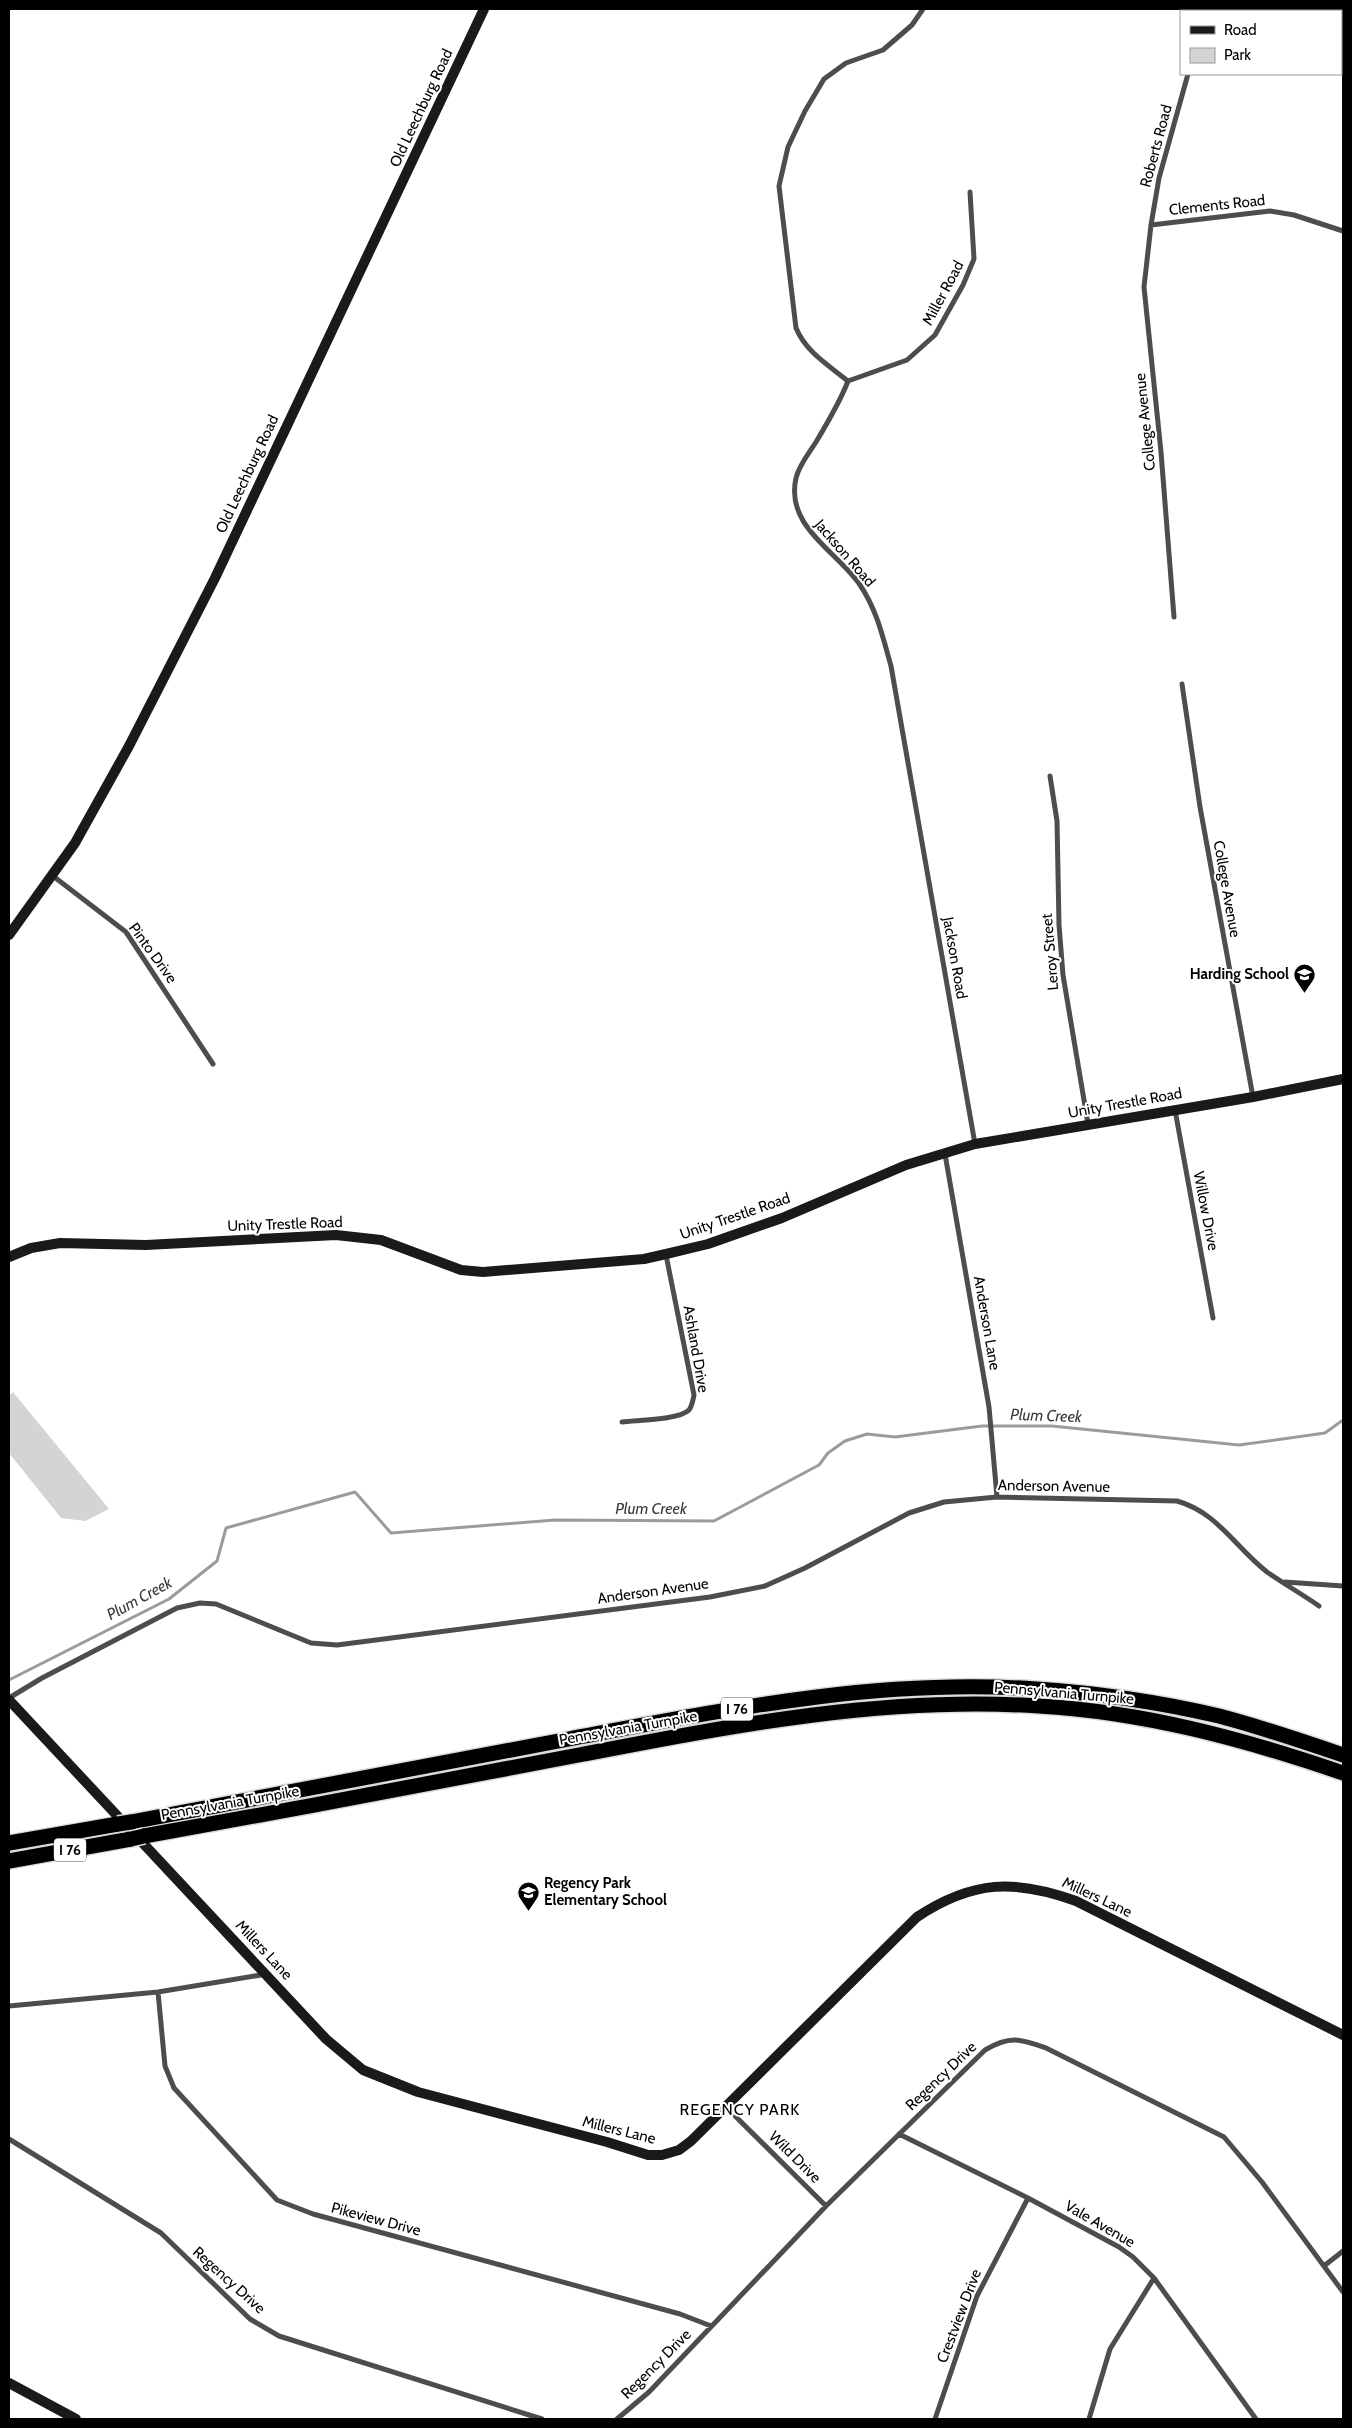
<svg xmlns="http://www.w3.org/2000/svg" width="1352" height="2428" font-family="Cabin,sans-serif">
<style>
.green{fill:#d4d4d4}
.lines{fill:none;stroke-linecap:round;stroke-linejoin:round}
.stream{stroke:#9b9b9b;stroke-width:3}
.highway-casing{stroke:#dbdbdb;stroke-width:18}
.street{stroke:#4d4d4d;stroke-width:5}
.secondary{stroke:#1a1a1a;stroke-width:10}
.highway{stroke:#000;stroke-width:15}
.highway-bridge-casing{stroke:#dbdbdb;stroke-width:18;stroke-linecap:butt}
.highway-bridge{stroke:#000;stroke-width:15}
.labels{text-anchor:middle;stroke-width:4;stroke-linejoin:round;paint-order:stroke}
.shield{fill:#fff;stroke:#4c4c4c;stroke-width:1}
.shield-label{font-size:14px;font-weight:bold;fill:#000}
.street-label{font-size:15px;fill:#000;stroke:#fff}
.poi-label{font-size:15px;font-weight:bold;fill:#000;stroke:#fff;text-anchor:end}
.water-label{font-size:16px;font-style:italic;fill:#3c3c3c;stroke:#fff}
.neighbourhood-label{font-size:16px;letter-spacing:1px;fill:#000;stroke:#fff}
</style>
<rect width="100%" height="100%" fill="#fff"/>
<path class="green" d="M13,1392L109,1509L85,1521L61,1518L9,1453V1396Z"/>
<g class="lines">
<path class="stream" d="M9,1680L169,1599L217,1561L226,1528L355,1492L391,1533L555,1520L714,1521L819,1465L828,1453L845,1441L867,1434L895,1437L982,1426H1052L1239,1445L1325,1433L1343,1420"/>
<defs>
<path id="highway" d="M131,1822C277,1794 423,1766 569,1739C723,1710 878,1678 1036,1689C1097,1693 1159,1702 1219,1716C1261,1727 1302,1741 1343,1755
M144,1836C291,1810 437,1782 584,1754C735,1725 885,1696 1039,1706C1144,1712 1244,1739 1343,1773
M9,1843L118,1824
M9,1861L131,1839"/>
</defs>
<use href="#highway" class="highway-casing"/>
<path class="street" d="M1216,11L1219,9
M1151,225L1270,211L1294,215L1343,231
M848,381C840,402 828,422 816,442C809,453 799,465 796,478C785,527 837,551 860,585C877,610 883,638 891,666L975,1144
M848,381C828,365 806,352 796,328L779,186L788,147L805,111L824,79L846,63L883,50L912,25L923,9
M848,381L907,360L935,335L963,285L974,259L970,192
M1174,617L1161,452L1144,287L1151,225L1159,178L1188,74
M1182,684L1200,807L1253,1097
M1050,776L1057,821L1059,925L1063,975L1088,1124
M53,876L126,932L213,1064
M1175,1110L1213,1318
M945,1154L989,1407L997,1497
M622,1422C637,1420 679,1420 689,1410C692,1406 693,1400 694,1395L666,1255
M1285,1582L1343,1586
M9,1698L42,1678L177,1608L200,1603L216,1604L311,1643L337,1645L710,1597L765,1586L805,1568L909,1513L944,1502L997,1497L1177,1501C1217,1512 1235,1547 1267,1572C1284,1584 1302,1594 1319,1606
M158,1992L165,2066L174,2088L277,2200L313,2214L680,2314L711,2326
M9,2006L158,1992L267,1974
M725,2106L826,2206
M899,2134L1028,2198L1119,2247L1133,2257L1154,2278L1256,2419
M9,2139L161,2233L250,2319L279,2336L542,2419
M1324,2266L1343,2251
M617,2419L649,2392L826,2206L985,2050C1010,2035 1021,2039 1046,2048L1224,2137L1262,2182L1343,2292
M935,2419L977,2296L1028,2198
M1089,2419L1110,2349L1154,2278"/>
<path class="secondary" d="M9,935L75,843L129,746L215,578L484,9
M9,1257L31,1248L60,1243L146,1245L336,1235L381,1240L461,1270L483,1272L644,1259L666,1254L708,1244L782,1218L906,1165L975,1144L1253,1097L1343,1079
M9,1700L326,2039L363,2070L418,2092L607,2142L648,2155H662L679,2150L691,2141L917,1917C973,1880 1015,1879 1076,1901L1343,2035
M9,2383L76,2419"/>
<use href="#highway" class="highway"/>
<defs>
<path id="highway-bridge" d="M118,1824L131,1822
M131,1839L144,1836"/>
</defs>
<use href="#highway-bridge" class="highway-bridge-casing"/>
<use href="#highway-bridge" class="highway-bridge"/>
</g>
<defs>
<symbol id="school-pin" viewBox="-11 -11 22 30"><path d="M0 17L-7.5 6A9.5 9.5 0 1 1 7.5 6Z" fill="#000" stroke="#fff"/><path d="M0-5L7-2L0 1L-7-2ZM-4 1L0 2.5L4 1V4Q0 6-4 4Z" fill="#fff"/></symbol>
</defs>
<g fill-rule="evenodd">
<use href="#school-pin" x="1292" y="962" width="25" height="34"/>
<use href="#school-pin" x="516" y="1880" width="25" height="34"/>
</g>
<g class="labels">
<g class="shield">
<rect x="721" y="1697.5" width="32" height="23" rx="4"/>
<rect x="54" y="1838.5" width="32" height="23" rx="4"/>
</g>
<g class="shield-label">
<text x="737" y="1714">I 76</text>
<text x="70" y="1855">I 76</text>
</g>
<g class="street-label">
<text transform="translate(421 108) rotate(-65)" y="5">Old Leechburg Road</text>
<text transform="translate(1156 146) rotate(-75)" y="5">Roberts Road</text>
<text transform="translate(1217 205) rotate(-6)" y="5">Clements Road</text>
<text transform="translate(943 293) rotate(-62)" y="5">Miller Road</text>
<text transform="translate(1145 422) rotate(-96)" y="5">College Avenue</text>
<text transform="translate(247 474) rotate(-65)" y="5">Old Leechburg Road</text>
<text transform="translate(845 553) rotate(49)" y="5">Jackson Road</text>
<text transform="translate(1227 889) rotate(80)" y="5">College Avenue</text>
<text transform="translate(1050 952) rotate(-95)" y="5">Leroy Street</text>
<text transform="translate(153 953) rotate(54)" y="5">Pinto Drive</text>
<text transform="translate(955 958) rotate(80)" y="5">Jackson Road</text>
<text transform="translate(1125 1103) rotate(-10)" y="5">Unity Trestle Road</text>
<text transform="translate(1206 1211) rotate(79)" y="5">Willow Drive</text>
<text transform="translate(735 1216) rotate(-19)" y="5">Unity Trestle Road</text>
<text transform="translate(285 1224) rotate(-2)" y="5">Unity Trestle Road</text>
<text transform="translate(987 1323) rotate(80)" y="5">Anderson Lane</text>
<text transform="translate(696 1349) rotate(80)" y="5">Ashland Drive</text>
<text transform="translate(1054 1486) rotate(1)" y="5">Anderson Avenue</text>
<text transform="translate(653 1591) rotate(-8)" y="5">Anderson Avenue</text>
<text transform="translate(1064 1693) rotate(5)" y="5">Pennsylvania Turnpike</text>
<text transform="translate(628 1728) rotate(-10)" y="5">Pennsylvania Turnpike</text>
<text transform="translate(230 1803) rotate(-10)" y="5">Pennsylvania Turnpike</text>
<text transform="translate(1097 1897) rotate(25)" y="5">Millers Lane</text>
<text transform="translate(264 1950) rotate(47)" y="5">Millers Lane</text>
<text transform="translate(941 2076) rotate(-44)" y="5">Regency Drive</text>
<text transform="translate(619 2130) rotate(14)" y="5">Millers Lane</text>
<text transform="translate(795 2157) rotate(45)" y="5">Wild Drive</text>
<text transform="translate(376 2219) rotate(15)" y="5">Pikeview Drive</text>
<text transform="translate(1100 2224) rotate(30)" y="5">Vale Avenue</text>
<text transform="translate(229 2280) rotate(42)" y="5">Regency Drive</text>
<text transform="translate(959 2316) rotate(-69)" y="5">Crestview Drive</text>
<text transform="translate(656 2364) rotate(-45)" y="5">Regency Drive</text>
</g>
<g class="poi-label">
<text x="1289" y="979">Harding School</text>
<text x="544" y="1888" text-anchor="start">Regency Park<tspan x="544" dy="17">Elementary School</tspan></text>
</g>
<g class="water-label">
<text transform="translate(1046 1415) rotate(2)" y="6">Plum Creek</text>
<text x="651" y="1514">Plum Creek</text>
<text transform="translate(139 1598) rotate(-29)" y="6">Plum Creek</text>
</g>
<g class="neighbourhood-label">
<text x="740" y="2115">REGENCY PARK</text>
</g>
</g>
<rect width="1352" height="2428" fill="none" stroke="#000000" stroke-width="20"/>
<rect x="1180" y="10" width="162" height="65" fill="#ffffff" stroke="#999999"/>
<rect x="1190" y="26" width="25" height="8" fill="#1a1a1a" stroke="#999999"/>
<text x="1224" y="35" font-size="15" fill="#000000">Road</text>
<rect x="1190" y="48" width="25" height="15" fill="#d4d4d4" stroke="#999999"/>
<text x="1224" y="60" font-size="15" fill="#000000">Park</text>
</svg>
